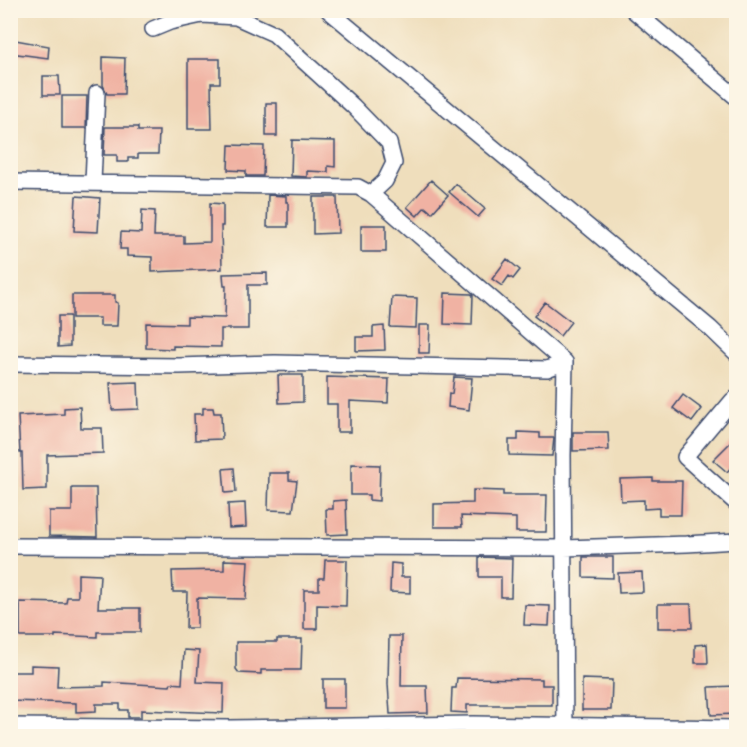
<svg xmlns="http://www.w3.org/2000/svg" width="747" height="747" font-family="Pangolin,sans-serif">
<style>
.building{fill:#f0b2a3}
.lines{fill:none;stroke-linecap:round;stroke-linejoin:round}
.minor-casing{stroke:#3b496c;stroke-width:18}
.minor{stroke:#fff;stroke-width:15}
</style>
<rect width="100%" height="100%" fill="#fcf5e5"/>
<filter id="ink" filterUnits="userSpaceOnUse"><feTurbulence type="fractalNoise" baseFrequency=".0167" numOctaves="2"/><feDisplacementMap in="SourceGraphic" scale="12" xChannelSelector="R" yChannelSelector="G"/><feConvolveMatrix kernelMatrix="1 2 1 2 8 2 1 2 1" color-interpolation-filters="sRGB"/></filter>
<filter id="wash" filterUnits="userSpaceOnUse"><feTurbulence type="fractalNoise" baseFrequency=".008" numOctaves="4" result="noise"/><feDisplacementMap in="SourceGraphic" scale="24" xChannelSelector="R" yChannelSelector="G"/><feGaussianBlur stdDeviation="1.35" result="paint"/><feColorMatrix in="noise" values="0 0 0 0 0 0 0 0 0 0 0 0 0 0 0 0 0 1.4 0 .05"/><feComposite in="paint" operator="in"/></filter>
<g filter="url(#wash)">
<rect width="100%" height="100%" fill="#efdebc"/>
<g id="blocks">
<path class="building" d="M10,39L49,46L48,58L10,53Z
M103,57L125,58L124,94H107L103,85Z
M188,59H220V83H211L212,129H188Z
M43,76H59L60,95H43Z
M62,96H87L86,128H62Z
M266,103H277V136H266Z
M105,127H138V131H159L158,154H138V158H128V162H117V155H104Z
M292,140L335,141V167L328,166V172L307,171V177L291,176Z
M229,145L264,146L263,176H246V171L228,170Z
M431,180L448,195L432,213L425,207L417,216L407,207Z
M456,184L485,209L478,217L449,192Z
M268,195L286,196V202H288V227H267Z
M76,196L100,198L98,232L74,231Z
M313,197H337L338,233L313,234Z
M210,203L223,204V226H221L222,269L152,272V257L127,256V249H120L121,232L141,233L142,210L155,211L154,236H184V243L210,242Z
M361,225H386V252H361Z
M507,259L520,270L513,279L509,276L502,286L492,279Z
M267,273V285H248V329H221V347L173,346V349L146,348V323L187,324V317L225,318L226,286H224L223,274Z
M445,293L471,294L473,295L472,325L444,324Z
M72,295H115V302L118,303L117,326H100V318H72Z
M392,297L417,298L416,328L390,327Z
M545,302L571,322L560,336L534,316Z
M58,316H70V346L58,347Z
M419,325H430L429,353H419Z
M384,326L385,350L356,351V337H373V327Z
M278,375H303V402L279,403Z
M327,377L389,379L388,403L350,401V432H337V404H327Z
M454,377L472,378L469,410L448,407L449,393L452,394Z
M138,382L139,409L112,410L110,383Z
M683,395L702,409L692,422L673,408Z
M80,407L81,428H102L103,453L47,455V489L23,490L22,453H20L18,416L64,414V408Z
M203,408H213L214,413H221L222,439L195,440L194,414H203Z
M518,432L540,433V438H554L552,456L509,455V440H518Z
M573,432H608L609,450L573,451Z
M731,442L736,447V462L727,472L713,460Z
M351,464L380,465L379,501L369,500V495H351Z
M234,468L236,492L225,493L223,469Z
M269,473H289V480L297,481L293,511L268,510Z
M653,478V481H682L681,515H659V508L644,509V500L621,501L620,479Z
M72,488H96L97,537L49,536V511H72Z
M473,490L503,491V495H547L546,532H516V518L461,516L462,527H434V504L473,503Z
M346,500L347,534L327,535L326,509H333V501Z
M245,503L246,527L229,528L228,504Z
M479,557L512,558L511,597H501V577H479Z
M583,557H613V578L583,577Z
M224,560L248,561L246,599L197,598V628H186L187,592H173L172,571L224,570Z
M325,560H347L346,606L317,605V629H304V590H319V578H324Z
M391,563L401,564V577H410V593L390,592Z
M642,572L643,592L619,593L618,573Z
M78,574L100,575L98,608H140V632H97V637L55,635V637H20V602L66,603L67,597H78Z
M658,604H691L692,628H658Z
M525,605L550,606L549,626L524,625Z
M389,636H402L401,686H427L428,713L390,714L388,684Z
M277,639H302L301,670H261V674L239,673L236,669V642H277Z
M707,644L708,663H695V645Z
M184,650L199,651L197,682L224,683L223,713L141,710V717H128V710H120V704H96V711L76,712V703L10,701V672H31V665L58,666L57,687L104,686V682L170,686L171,683L182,684Z
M457,678L542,679V685H552V705H467V713L451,712L452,688H456Z
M323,679H345V708H323Z
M582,679L612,680L611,710H582Z
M736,686V714L711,715L709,687Z"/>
</g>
</g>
<g filter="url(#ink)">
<use href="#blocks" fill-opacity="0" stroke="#3b496c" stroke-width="1.5"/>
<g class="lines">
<defs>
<path id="minor" d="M328,10L710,328L736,353
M633,10L736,97
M153,29L170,22L202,15L236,17L274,34L353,106L389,143L394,163L385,181L371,194
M10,182L358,187L371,194L565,362
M93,182L97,93
M565,362L563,455L565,736
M10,364L179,366L275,363L547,369L565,362
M736,398L732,401L685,457L736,503
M10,546L564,548L687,544L736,541
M10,726L230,728L473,724L736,728"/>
</defs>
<use href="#minor" class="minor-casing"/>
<use href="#minor" class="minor"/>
</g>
</g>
<rect width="747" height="747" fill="none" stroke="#fcf5e5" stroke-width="36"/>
</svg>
